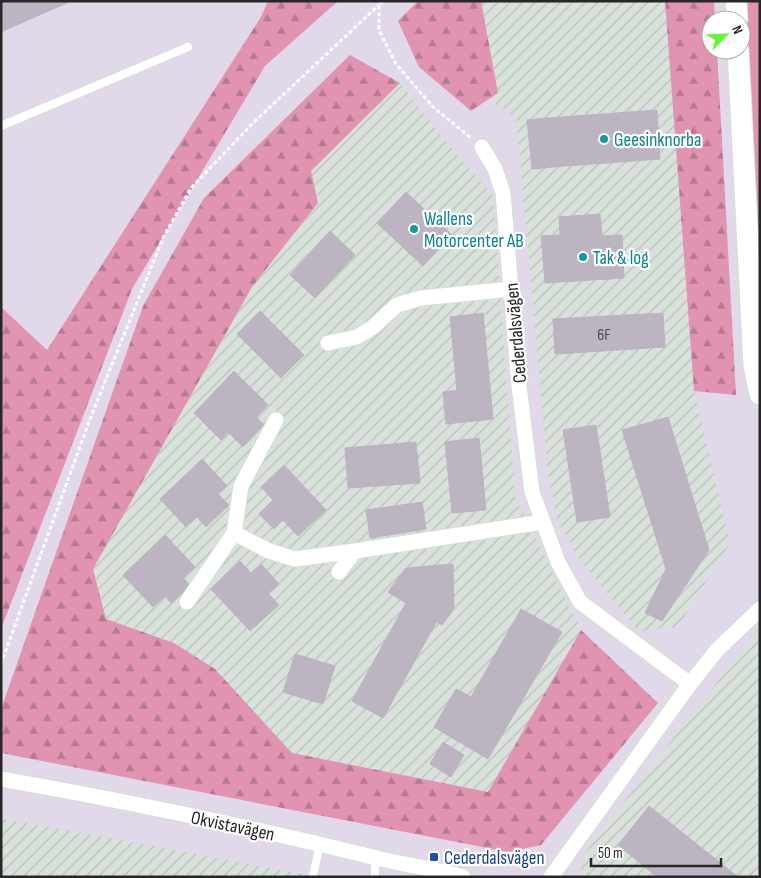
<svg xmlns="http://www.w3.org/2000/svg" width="761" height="878" font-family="'Sofia Sans Condensed',sans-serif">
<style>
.industrial{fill:url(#industrial-furrows)}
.grass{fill:#e094b2}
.forest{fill:url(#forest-firs)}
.building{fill:#bcb4c1;stroke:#bdb2c4}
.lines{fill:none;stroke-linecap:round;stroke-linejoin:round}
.service-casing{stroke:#d2e0cd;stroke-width:9}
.minor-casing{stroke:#d2e0cd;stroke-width:17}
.secondary-casing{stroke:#d2e0cd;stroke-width:23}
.path{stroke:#fff;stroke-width:3;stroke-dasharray:4 2.5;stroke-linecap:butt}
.service{stroke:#fff;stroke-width:8}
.minor{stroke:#fff;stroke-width:15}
.secondary{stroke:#fff;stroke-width:21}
.culture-dot{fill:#0f9aa8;stroke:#fff;stroke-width:2}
.transit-dot{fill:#1a4fb4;stroke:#fff;stroke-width:2}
.labels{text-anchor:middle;stroke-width:4.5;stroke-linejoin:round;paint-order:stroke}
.number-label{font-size:16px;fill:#4c4a4e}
.culture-label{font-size:19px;fill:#0d838f;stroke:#fff;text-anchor:start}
.street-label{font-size:19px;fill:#272727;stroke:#fff}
.transit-label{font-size:19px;fill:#164399;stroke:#fff;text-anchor:start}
</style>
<defs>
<pattern id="industrial-furrows" width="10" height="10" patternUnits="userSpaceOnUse" patternTransform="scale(1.25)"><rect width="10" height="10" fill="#d9e1db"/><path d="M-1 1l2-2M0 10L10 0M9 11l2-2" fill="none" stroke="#bac1bc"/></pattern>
<pattern id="forest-firs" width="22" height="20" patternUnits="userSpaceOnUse" patternTransform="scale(1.25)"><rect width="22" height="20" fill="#e094b2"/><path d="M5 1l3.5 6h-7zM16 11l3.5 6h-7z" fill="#b67991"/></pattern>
</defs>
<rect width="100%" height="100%" fill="#e1d8e9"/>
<path class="industrial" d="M481,1H665L694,391L730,543L678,627L638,631L578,557L557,519L548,472L516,117L489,101L498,92Z
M400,83L439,133L493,196L515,496L581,630L489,792L292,753L215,669L174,643L106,619L93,569L252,287L318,203L311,171Z
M760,627V877H583L580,865L590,845Z
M1,818L313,876L318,877H1Z"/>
<path class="grass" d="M744,1H760V272Z"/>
<path class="forest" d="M268,1H338L265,66L132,289L1,629V307L47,350L261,17Z
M418,1H481L498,93L471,111L419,67L398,21Z
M665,1H714L715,20H711V50H717L736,395L694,391Z
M350,55L400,83L311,171L318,203L252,287L93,569L106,619L174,643L215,669L292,753L488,792L581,630L658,703L541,845L508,852L1,753V709L143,306L204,198Z"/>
<path class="building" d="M1,1H71L1,32Z
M657,110L660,159L552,167L548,118Z
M548,118L552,167L532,169L527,120Z
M406,192L452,235L423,266L377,223Z
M600,214L602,236L622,235L624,278L545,283L541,236L560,235L559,217Z
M330,231L355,255L315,298L290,275Z
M260,311L304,355L281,378L237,334Z
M483,313L493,419L446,424L443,392L457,390L450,317Z
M663,313L665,347L555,354L553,319Z
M234,371L268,405L256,417L264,425L243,447L228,432L221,440L194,413Z
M668,417L709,550L662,621L645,613L666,569L622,430Z
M596,425L610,517L577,522L563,430Z
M479,438L486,510L452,513L445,442Z
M416,442L420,483L348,488L345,448Z
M202,459L227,486L218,494L229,505L206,527L197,517L186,527L160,499Z
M284,465L326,510L298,536L283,520L274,529L259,514L273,500L261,487Z
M422,502L426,529L370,538L366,510Z
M165,535L195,567L183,578L190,585L171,603L165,596L153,607L123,575Z
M240,561L251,573L261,564L279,584L268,593L279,605L250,631L211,589Z
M453,564L454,609L442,625L388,592L406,568Z
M406,603L437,621L383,718L352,701Z
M521,609L562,632L488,759L434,727L456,689L471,697Z
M295,654L335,666L323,704L283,692Z
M443,742L464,755L451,777L430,764Z
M649,806L738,877H657L618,845Z"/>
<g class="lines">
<defs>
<path id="service" d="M1,126L188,47
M313,876L320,843
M375,877V858"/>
<path id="minor" d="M482,147L495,169L503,193L519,386L532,492L558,562L580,602L690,684
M328,343L357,337L373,327L397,305L421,298L511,289
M276,420L241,486L234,533L269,551L295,559L355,551
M339,572L355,551L543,522
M187,602L234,533
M1,779C126,801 250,827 373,857C403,865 433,868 463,877
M551,877L690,684L717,650L760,609"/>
<path id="secondary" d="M736,1L737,20
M738,50L754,365L760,394"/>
</defs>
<use href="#service" class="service-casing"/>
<use href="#minor" class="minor-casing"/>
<use href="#secondary" class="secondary-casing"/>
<path class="path" d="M383,1L379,5V30L396,64L433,107L471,138
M1,664L90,419L163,238L191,188L253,123L379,5"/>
<use href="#service" class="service"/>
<use href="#minor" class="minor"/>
<use href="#secondary" class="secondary"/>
</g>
<g class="culture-dot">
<circle cx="604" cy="139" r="5"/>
<circle cx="414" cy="229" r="5"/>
<circle cx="583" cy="257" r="5"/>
</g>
<rect class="transit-dot" x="429" y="852" width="10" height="10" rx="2.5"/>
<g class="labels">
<g class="number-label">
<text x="604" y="340">6F</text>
</g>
<g class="culture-label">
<text x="614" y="146">Geesinknorba</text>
<text x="424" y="225">Wallens<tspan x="424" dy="22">Motorcenter AB</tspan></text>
<text x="593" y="264">Tak &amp; log</text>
</g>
<g class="street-label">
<text transform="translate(515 333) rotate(-95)" y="7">Cederdalsvägen</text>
<text transform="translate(233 825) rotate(12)" y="7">Okvistavägen</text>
</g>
<g class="transit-label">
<text x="444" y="864">Cederdalsvägen</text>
</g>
</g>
<rect width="761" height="878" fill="none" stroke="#272727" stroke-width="5"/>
<g transform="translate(726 35) rotate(66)"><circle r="24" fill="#ffffff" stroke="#a9a9a9"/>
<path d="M0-4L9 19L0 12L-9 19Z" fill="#65f737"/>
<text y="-8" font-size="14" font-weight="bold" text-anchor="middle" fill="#272727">N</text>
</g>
<path d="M591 858v8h130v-8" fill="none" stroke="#272727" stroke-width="2.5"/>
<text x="598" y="858" font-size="15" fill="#272727" stroke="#ffffff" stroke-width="4" paint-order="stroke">50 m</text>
</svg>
